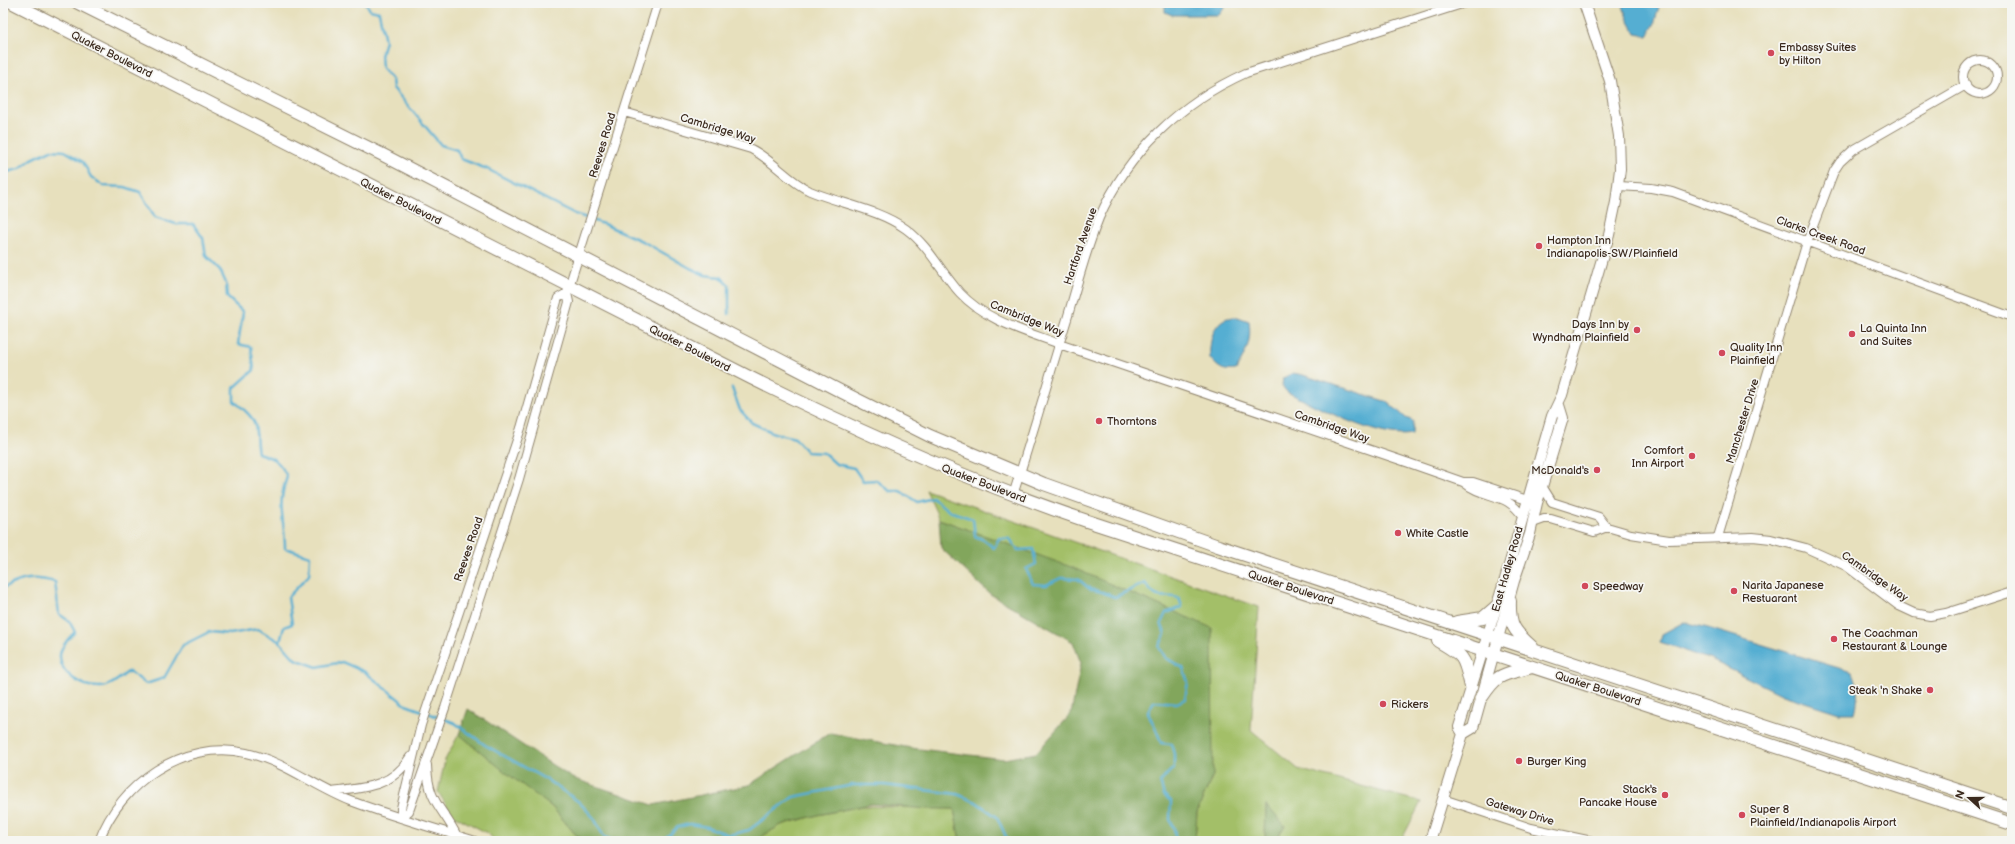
<svg xmlns="http://www.w3.org/2000/svg" width="2015" height="844" font-family="'Balsamiq Sans',sans-serif">
<style>
.green{fill:#a3bf67;stroke:#6f7442}
.forest{fill:#82a65c;stroke:#5e683d}
.water{fill:#55aed2;stroke:#486c78}
.lines{fill:none;stroke-linecap:round;stroke-linejoin:round}
.stream{stroke:#55aed2;stroke-width:2.5}
.minor-casing{stroke:#91856e;stroke-width:10}
.tertiary-casing{stroke:#91856e;stroke-width:12}
.primary-casing{stroke:#91856e;stroke-width:14}
.minor{stroke:#fff;stroke-width:8}
.tertiary{stroke:#fff;stroke-width:10}
.primary{stroke:#fff;stroke-width:12}
.poi-dot{fill:#d1495b;stroke:#f6f6f2;stroke-width:1.5}
.labels{text-anchor:middle;stroke-width:3.5;stroke-linejoin:round;paint-order:stroke}
.poi-label{font-size:11px;fill:#3b2a1e;stroke:#f6f6f2;text-anchor:start}
.street-label{font-size:11px;fill:#3b2a1e;stroke:#f6f6f2}
</style>
<rect width="100%" height="100%" fill="#f6f6f2"/>
<filter id="ink" filterUnits="userSpaceOnUse"><feTurbulence type="fractalNoise" baseFrequency=".025" numOctaves="2"/><feDisplacementMap in="SourceGraphic" scale="8" xChannelSelector="R" yChannelSelector="G"/><feConvolveMatrix kernelMatrix="1 2 1 2 8 2 1 2 1" color-interpolation-filters="sRGB"/></filter>
<filter id="wash" filterUnits="userSpaceOnUse"><feTurbulence type="fractalNoise" baseFrequency=".012" numOctaves="4" result="noise"/><feDisplacementMap in="SourceGraphic" scale="16" xChannelSelector="R" yChannelSelector="G"/><feGaussianBlur stdDeviation="0.9" result="paint"/><feColorMatrix in="noise" values="0 0 0 0 0 0 0 0 0 0 0 0 0 0 0 0 0 1.4 0 .05"/><feComposite in="paint" operator="in"/></filter>
<g filter="url(#wash)">
<rect width="100%" height="100%" fill="#e7e0bd"/>
<path class="green" d="M926,490L1259,607L1251,730L1298,769L1421,802L1401,841H1313L1304,835V841H1279L1280,833L1266,806L1265,841H1195L1197,812L1213,775L1007,544L939,519Z
M459,734L552,807L576,835L584,841H496L487,833L453,815L438,792L445,760Z
M862,806L954,809L960,841H754L781,825L818,815Z"/>
<path class="forest" d="M939,519L1071,567L1212,628L1213,775L1197,812L1195,841H960L954,809H927L871,804L818,815L781,825L754,841H584L576,835L552,807L505,772L459,734L468,709L572,778L653,805L749,785L830,733L911,748L1004,759L1036,753L1071,714L1081,663L1073,642L990,594L941,548Z
M1266,805L1285,826L1280,833L1279,841H1265Z"/>
<path class="water" d="M1165,3H1225V7L1219,15H1172L1165,12Z
M1622,3H1660L1654,25L1647,36L1636,34L1627,18Z
M1238,317L1249,321C1252,341 1246,353 1236,370C1223,372 1218,368 1210,358C1209,345 1212,325 1225,319C1228,317 1234,318 1238,317Z
M1293,373L1303,375L1388,402L1406,418L1413,421L1412,434C1380,441 1318,407 1287,392L1282,386L1283,378Z
M1684,622L1708,628L1852,672C1858,687 1859,698 1855,713H1839L1783,695L1711,660L1660,642L1662,634Z"/>
<g class="lines">
<path class="stream" d="M366,3L370,10L379,12L385,41L381,54L382,68L392,80L393,88L441,145L457,150L461,159L487,169L575,214L606,225L644,242L690,268L705,275L721,277L729,285V314
M3,173L19,169L32,159L51,150L65,151L83,162L91,177L104,186L125,187L140,192L155,217L176,224H193L203,238L206,256L220,270L226,283L227,297L243,312L238,344L251,347L254,370L234,388V401C241,407 253,416 255,425C257,434 256,444 258,453C274,458 280,461 287,477C276,507 285,519 285,548L310,556L309,575L288,597L292,624L284,627L280,642
M732,388L740,410L752,423L774,433L795,438L807,452L824,453L836,464L854,468L863,481L876,480L890,491H900L917,502L933,498L949,511L973,519L975,536L984,540L994,548L999,538L1010,539L1018,550L1033,549L1036,564L1026,569L1033,584L1046,585L1061,578L1078,579L1090,589L1102,592L1115,597L1145,583C1159,604 1160,593 1179,598L1182,607L1166,613L1161,623L1165,634L1159,647L1166,658L1183,668L1188,682L1185,699L1177,703L1154,701L1148,712C1152,723 1158,731 1161,743L1171,744L1174,754V767L1160,782L1164,795L1171,801L1170,819L1174,829L1176,841
M3,588C23,578 33,576 55,582L59,614L69,621L75,632C69,638 61,646 60,655C59,674 83,688 100,687C111,687 121,677 129,671L146,684L164,678L183,645L209,632L230,634L258,629L280,642L295,659L317,667L342,662L365,672L406,705L455,723L485,745L547,780L579,802L594,818L604,837L614,841
M662,841L678,827L690,824L707,827L729,835L749,830L793,797L853,785H884L957,794L976,802L997,817L1008,841"/>
</g>
</g>
<g filter="url(#ink)">
<g class="lines">
<defs>
<path id="minor" d="M1963 77a17 17 0 1 1 34 0a17 17 0 1 1-34 0Z
M624,112L751,149C773,160 788,181 810,191C841,204 878,209 906,229C929,246 941,272 960,293C986,321 1025,331 1059,344L1409,463L1463,482H1473L1533,502
M1619,186L1651,188L1673,192L2012,317
M1463,482C1485,500 1506,491 1523,517
M1542,486L1552,502L1599,517L1607,527L1631,534L1669,540L1753,537L1771,539L1806,548L1846,566L1899,606L1914,613L1930,616L1946,613L2012,592
M1013,495C1032,436 1049,377 1067,319C1077,285 1086,250 1099,218C1128,152 1181,102 1246,73L1465,3
M1533,523L1544,519H1551L1594,532L1607,527
M1718,537L1807,242L1834,171L1840,162L1853,150L1966,85
M427,765C428,803 442,806 457,836
M332,792C363,788 393,787 410,757
M1443,799L1531,828L1592,841
M401,818L409,811L445,708L519,479L569,302L567,293L658,3
M401,818V808L421,725L521,428L558,298L567,293
M99,841C120,783 183,739 246,753C284,761 315,787 351,801C391,816 433,828 475,841"/>
<path id="tertiary" d="M1463,734L1473,728L1514,581L1530,534L1537,503L1563,418L1559,405
M1430,841L1463,734L1459,727L1506,576L1552,416L1562,395L1609,235L1616,202L1620,169L1619,136L1610,81L1584,3"/>
<path id="primary" d="M13,3L751,378C860,432 971,482 1087,521L2012,824
M78,3L383,155L842,392L930,436L1044,484L1218,546L2012,808
M1510,601C1509,625 1514,631 1532,647
M1457,622L1483,618L1498,605
M1438,641C1466,657 1464,657 1471,687
M1482,697C1499,671 1504,675 1532,667"/>
</defs>
<use href="#minor" class="minor-casing"/>
<use href="#tertiary" class="tertiary-casing"/>
<use href="#primary" class="primary-casing"/>
<use href="#minor" class="minor"/>
<use href="#tertiary" class="tertiary"/>
<use href="#primary" class="primary"/>
</g>
</g>
<g class="poi-dot">
<circle cx="1771" cy="53" r="4"/>
<circle cx="1539" cy="246" r="4"/>
<circle cx="1637" cy="330" r="4"/>
<circle cx="1852" cy="334" r="4"/>
<circle cx="1722" cy="353" r="4"/>
<circle cx="1099" cy="421" r="4"/>
<circle cx="1692" cy="456" r="4"/>
<circle cx="1597" cy="470" r="4"/>
<circle cx="1398" cy="533" r="4"/>
<circle cx="1585" cy="586" r="4"/>
<circle cx="1734" cy="591" r="4"/>
<circle cx="1834" cy="639" r="4"/>
<circle cx="1930" cy="690" r="4"/>
<circle cx="1383" cy="704" r="4"/>
<circle cx="1519" cy="761" r="4"/>
<circle cx="1665" cy="795" r="4"/>
<circle cx="1742" cy="815" r="4"/>
</g>
<g class="labels">
<g class="poi-label">
<text x="1779" y="51">Embassy Suites<tspan x="1779" dy="13">by Hilton</tspan></text>
<text x="1547" y="244">Hampton Inn<tspan x="1547" dy="13">Indianapolis-SW/Plainfield</tspan></text>
<text x="1629" y="328" text-anchor="end">Days Inn by<tspan x="1629" dy="13">Wyndham Plainfield</tspan></text>
<text x="1860" y="332">La Quinta Inn<tspan x="1860" dy="13">and Suites</tspan></text>
<text x="1730" y="351">Quality Inn<tspan x="1730" dy="13">Plainfield</tspan></text>
<text x="1107" y="425">Thorntons</text>
<text x="1684" y="454" text-anchor="end">Comfort<tspan x="1684" dy="13">Inn Airport</tspan></text>
<text x="1589" y="474" text-anchor="end">McDonald's</text>
<text x="1406" y="537">White Castle</text>
<text x="1742" y="589">Narita Japanese<tspan x="1742" dy="13">Restuarant</tspan></text>
<text x="1593" y="590">Speedway</text>
<text x="1842" y="637">The Coachman<tspan x="1842" dy="13">Restaurant &amp; Lounge</tspan></text>
<text x="1922" y="694" text-anchor="end">Steak 'n Shake</text>
<text x="1391" y="708">Rickers</text>
<text x="1527" y="765">Burger King</text>
<text x="1657" y="793" text-anchor="end">Stack's<tspan x="1657" dy="13">Pancake House</tspan></text>
<text x="1750" y="813">Super 8<tspan x="1750" dy="13">Plainfield/Indianapolis Airport</tspan></text>
</g>
<g class="street-label">
<text transform="translate(112 54) rotate(27)" y="4">Quaker Boulevard</text>
<text transform="translate(718 128) rotate(17)" y="4">Cambridge Way</text>
<text transform="translate(602 145) rotate(-73)" y="4">Reeves Road</text>
<text transform="translate(401 201) rotate(27)" y="4">Quaker Boulevard</text>
<text transform="translate(1821 235) rotate(20)" y="4">Clarks Creek Road</text>
<text transform="translate(1080 246) rotate(-71)" y="4">Hartford Avenue</text>
<text transform="translate(1027 318) rotate(22)" y="4">Cambridge Way</text>
<text transform="translate(690 348) rotate(27)" y="4">Quaker Boulevard</text>
<text transform="translate(1742 421) rotate(-73)" y="4">Manchester Drive</text>
<text transform="translate(1332 426) rotate(19)" y="4">Cambridge Way</text>
<text transform="translate(984 483) rotate(21)" y="4">Quaker Boulevard</text>
<text transform="translate(468 549) rotate(-71)" y="4">Reeves Road</text>
<text transform="translate(1507 569) rotate(-74)" y="4">East Hadley Road</text>
<text transform="translate(1875 576) rotate(35)" y="4">Cambridge Way</text>
<text transform="translate(1291 587) rotate(18)" y="4">Quaker Boulevard</text>
<text transform="translate(1598 688) rotate(18)" y="4">Quaker Boulevard</text>
<text transform="translate(1520 811) rotate(17)" y="4">Gateway Drive</text>
</g>
</g>
<rect width="2015" height="844" fill="none" stroke="#f6f6f2" stroke-width="16"/>
<g transform="translate(1969 798) rotate(291)" stroke="#f6f6f2" stroke-width="3" paint-order="stroke">
<path d="M0-3L7 15L0 10L-7 15Z" fill="#3b2a1e"/>
<text y="-6" font-size="11" font-weight="bold" text-anchor="middle" fill="#3b2a1e">N</text>
</g>
</svg>
